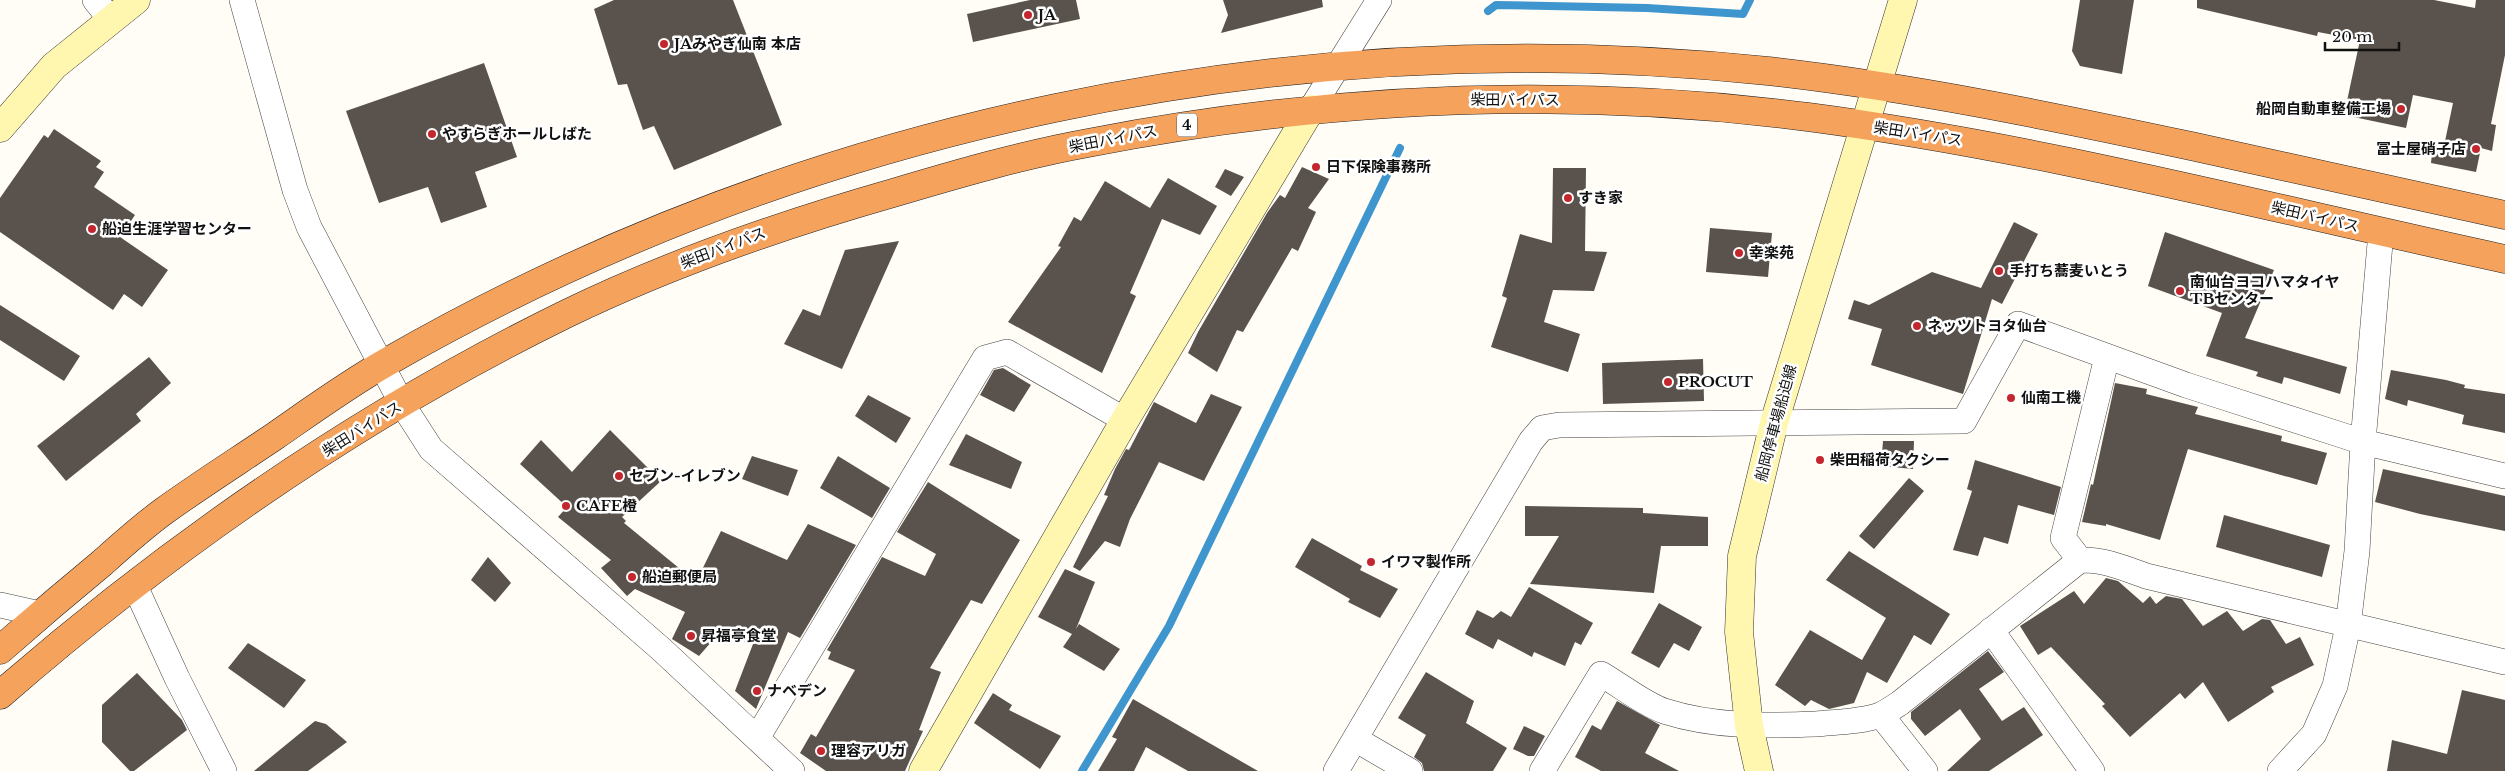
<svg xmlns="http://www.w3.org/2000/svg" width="2505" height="771" font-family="'Libre Baskerville','Noto Sans JP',serif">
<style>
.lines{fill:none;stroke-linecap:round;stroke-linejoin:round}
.stream{stroke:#3f96cf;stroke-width:8}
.building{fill:#5a524d}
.street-casing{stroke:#444;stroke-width:26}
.secondary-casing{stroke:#333;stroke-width:29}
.highway-casing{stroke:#222;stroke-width:29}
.street{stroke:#fff;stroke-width:25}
.secondary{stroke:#fff6b0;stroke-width:28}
.highway{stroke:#f5a25d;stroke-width:28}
.poi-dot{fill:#c4262e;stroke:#fff;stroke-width:2}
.labels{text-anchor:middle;stroke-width:5;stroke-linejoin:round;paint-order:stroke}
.shield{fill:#fff;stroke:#585858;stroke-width:1}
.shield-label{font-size:14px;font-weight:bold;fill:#111}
.poi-label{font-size:15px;font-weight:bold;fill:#111;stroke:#fff;text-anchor:start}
.street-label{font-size:15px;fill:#111;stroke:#fff}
</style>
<rect width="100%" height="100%" fill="#fffdf5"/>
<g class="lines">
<path class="stream" d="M1488,11L1496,5L1647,8L1743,14L1750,0
M1082,771L1169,626L1400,148"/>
</g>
<path class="building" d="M614,0H733L782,125L674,170L654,126L643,130L627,84L618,85L594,9Z
M1030,0H1076L1080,19L973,42L967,14Z
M1223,0H1322L1323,7L1221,33L1228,15Z
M2080,0H2134L2122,74L2080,66L2072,51Z
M2197,0H2434L2475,8L2476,0H2505V55L2491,124L2496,125L2492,151L2481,148L2476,172L2431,163L2433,144L2444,146L2453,103L2413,95L2406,128L2344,115L2360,40L2318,32L2317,36L2197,8Z
M484,63L517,157L475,172L487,207L441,223L428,187L379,203L346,111Z
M54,129L101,161L96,167L104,172L94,187L135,215L120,237L168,270L142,307L124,294L113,310L0,232V198L44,135L48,138Z
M1302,167L1329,179L1308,208L1316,212L1298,251L1292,248L1243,332L1237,330L1217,372L1188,353L1198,332L1267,213L1280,195L1285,198Z
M1553,168H1586L1585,251L1607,252L1594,291L1553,290L1544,322L1580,334L1568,372L1491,347L1507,298L1502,296L1520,234L1552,243Z
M1225,169L1244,177L1231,196L1215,187Z
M1168,178L1217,206L1200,235L1162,219L1130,293L1136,296L1102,373L1008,322L1061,247L1058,246L1074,217L1081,221L1105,181L1150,208Z
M2014,222L2038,234L2002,304L1992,299L1963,394L1871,365L1882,329L1848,319L1854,300L1869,305L1932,272L1981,288Z
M1710,228L1772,233L1768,277L1706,272Z
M2165,232L2274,270L2245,338L2347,367L2340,394L2284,377L2282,384L2256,376L2258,372L2206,356L2222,313L2148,286Z
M899,241L842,369L784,344L803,309L820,316L845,250Z
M0,305L80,356L64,381L0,340Z
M149,357L171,383L136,414L141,421L66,481L37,446Z
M1703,359L1704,401L1603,404L1602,363Z
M1003,368L1031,385L1014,412L980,395L994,370Z
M2391,370L2446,380L2465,385L2464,388L2505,394V433L2462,424L2464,415L2408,400L2407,406L2385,399Z
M2115,383L2147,389L2146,394L2198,407L2195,414L2282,436L2281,441L2327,453L2317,485L2188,449L2160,540L2106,524V526L2082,522L2091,484L2093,485Z
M1211,394L1242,407L1204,481L1159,462L1130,519L1120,547L1105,541L1080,571L1073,567L1108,496L1104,495L1115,469L1126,449L1129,450L1154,402L1196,423Z
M868,395L911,418L896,443L855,416Z
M610,430L661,481L622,517L626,521L624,523L696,582L721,531L787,560L808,524L856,545L800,638L788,632L756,709L735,691L753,644L719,633L699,656L672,639L685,612L635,589L627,596L601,568L611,560L558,517L567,507L520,464L541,440L572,472Z
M966,434L1022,462L1011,489L949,465Z
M1883,441H1914L1913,469L1881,466Z
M752,456L798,470L788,496L742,479Z
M838,456L890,488L872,518L820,488Z
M1975,460L2061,487L2054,515L2018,505L2008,544L1984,537L1978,556L1953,550L1972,491L1967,489Z
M2383,469L2505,496V531L2420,514L2375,502Z
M1909,478L1924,491L1874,549L1859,536Z
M928,482L1020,540L982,604L971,600L930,668L941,672L919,730L923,731L905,771H826L800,753L811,734L816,737L855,670L828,659L831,652L827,650L882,557L925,576L936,554L897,532Z
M1525,506L1643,508V513L1708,517V546H1661L1654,593L1530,584L1559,536H1525Z
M2224,515L2330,545L2322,577L2216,547Z
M1312,538L1362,566L1360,570L1398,589L1380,618L1348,602L1350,599L1295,567Z
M1849,551L1950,614L1931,645L1914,635L1887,683L1867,672L1854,703L1829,709L1811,700L1805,706L1775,685L1810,630L1862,660L1886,618L1826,580Z
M488,557L511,583L495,602L471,580Z
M1065,569L1095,582L1076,629L1079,624L1120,649L1104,671L1063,647L1072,634L1038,617Z
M2106,578L2118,581L2143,603L2150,596L2156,604L2166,596L2182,599L2203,626L2227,611L2243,631L2262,619L2270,620L2286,644L2300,637L2314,665L2271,687L2274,692L2228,722L2203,682L2185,699L2180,693L2130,737L2102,706L2105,704L2051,647L2038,655L2020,626L2074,591L2084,604Z
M1529,587L1593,623L1581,645L1575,642L1565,666L1534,652L1532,657L1498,639L1493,649L1465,634L1477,610L1493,618L1501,611L1511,617Z
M1659,603L1702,627L1689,651L1674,643L1659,668L1631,653Z
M248,643L306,680L284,708L228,668Z
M1988,651L2004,672L1979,689L2002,721L2024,707L2043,735L1989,771H1947L1981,739L1960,709L1925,736L1911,719V712Z
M1426,672L1474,701L1466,723L1507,748L1493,771H1424L1422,763L1414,757L1426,735L1398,718Z
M137,673L182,720L187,730L134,771H130L102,742V705Z
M2462,690L2505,700V771H2387L2392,740L2447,754Z
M993,693L1012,705L1009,710L1061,736L1040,769L974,723Z
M1133,699L1211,744L1258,771H1188L1146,747L1134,771H1098L1117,739L1112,737Z
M1617,701L1660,725L1645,753L1679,771H1601L1575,757L1592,725L1601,730Z
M315,721L326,724L347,742L308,771H254Z
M1524,726L1545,736L1534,756H1528L1513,749Z"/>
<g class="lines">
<defs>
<path id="street" d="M95,0L111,20
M242,0L295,190L309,227L402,404L431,449L661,649L792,771
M1311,109L1379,0
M2080,560L2063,538L2107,357
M134,584L177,678L224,771
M0,605L40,614
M1991,630L2092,771
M1881,715L1925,771
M757,738L985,358L1007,352L1125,420
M1355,739L1410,771
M1336,771L1531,441L1542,428L1559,425L1964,421L2018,324L2186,385L2363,442L2505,476
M1542,771L1601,674C1620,685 1644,704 1664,711C1714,727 1764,726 1816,724C1836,722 1861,722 1880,715C1887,712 1894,707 1900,703L2080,560C2103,559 2124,568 2146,576L2505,662
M2280,771L2314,734L2335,686L2348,626L2357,551L2363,442L2381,232"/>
<path id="secondary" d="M0,128L54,66L136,0
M923,771L1125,420L1311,109
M1759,771L1749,726L1739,632L1742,556L1774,423L1903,0"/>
<path id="highway" d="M0,650C34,620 68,591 102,563C122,545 142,527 164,511C200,485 238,461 275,436C311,411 348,384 387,362C801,124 1293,20 1768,71C1911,87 2050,116 2191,146C2295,169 2400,192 2505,215
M0,695C171,546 362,414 566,314C671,263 781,225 893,193C957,174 1022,155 1088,143C1325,97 1569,86 1808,117C2044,148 2273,209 2505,259"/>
</defs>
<use href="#street" class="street-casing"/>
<use href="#secondary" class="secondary-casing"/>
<use href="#highway" class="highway-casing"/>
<use href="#street" class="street"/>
<use href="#secondary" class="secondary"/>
<use href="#highway" class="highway"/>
</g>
<g class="poi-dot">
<circle cx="1028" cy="15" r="5"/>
<circle cx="664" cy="44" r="5"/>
<circle cx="2401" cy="109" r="5"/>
<circle cx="432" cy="134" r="5"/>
<circle cx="2476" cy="149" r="5"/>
<circle cx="1316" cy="167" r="5"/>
<circle cx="1568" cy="198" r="5"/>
<circle cx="92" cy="229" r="5"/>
<circle cx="1739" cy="253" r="5"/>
<circle cx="1999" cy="271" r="5"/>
<circle cx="2180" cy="291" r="5"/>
<circle cx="1917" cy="326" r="5"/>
<circle cx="1668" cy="382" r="5"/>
<circle cx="2011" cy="398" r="5"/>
<circle cx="1820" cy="460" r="5"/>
<circle cx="619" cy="476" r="5"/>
<circle cx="566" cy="506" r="5"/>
<circle cx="1371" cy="562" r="5"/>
<circle cx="632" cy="577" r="5"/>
<circle cx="691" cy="636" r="5"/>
<circle cx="757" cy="691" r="5"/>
<circle cx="821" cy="751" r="5"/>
</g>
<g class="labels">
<rect class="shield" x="1177" y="113.5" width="20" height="23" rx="4"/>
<g class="shield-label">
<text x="1187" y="130">4</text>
</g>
<g class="poi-label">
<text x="1038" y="20">JA</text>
<text x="674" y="49">JAみやぎ仙南 本店</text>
<text x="2391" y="114" text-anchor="end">船岡自動車整備工場</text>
<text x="442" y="139">やすらぎホールしばた</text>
<text x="2466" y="154" text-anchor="end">冨士屋硝子店</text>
<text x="1326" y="172">日下保険事務所</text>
<text x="1578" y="203">すき家</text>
<text x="102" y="234">船迫生涯学習センター</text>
<text x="1749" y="258">幸楽苑</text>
<text x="2009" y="276">手打ち蕎麦いとう</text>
<text x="2190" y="287">南仙台ヨコハマタイヤ<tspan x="2190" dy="17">TBセンター</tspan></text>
<text x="1927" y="331">ネッツトヨタ仙台</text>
<text x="1678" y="387">PROCUT</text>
<text x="2021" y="403">仙南工機</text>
<text x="1830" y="465">柴田稲荷タクシー</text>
<text x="629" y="481">セブン-イレブン</text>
<text x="576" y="511">CAFE橙</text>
<text x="1381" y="567">イワマ製作所</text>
<text x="642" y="582">船迫郵便局</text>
<text x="701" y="641">昇福亭食堂</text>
<text x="767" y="696">ナベデン</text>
<text x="831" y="756">理容アリガ</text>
</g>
<g class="street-label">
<text x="1515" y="105">柴田バイパス</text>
<text transform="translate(1918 134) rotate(9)" y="5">柴田バイパス</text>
<text transform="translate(1113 139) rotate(-11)" y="5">柴田バイパス</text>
<text transform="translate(2315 217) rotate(13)" y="5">柴田バイパス</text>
<text transform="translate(723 248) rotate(-21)" y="5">柴田バイパス</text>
<text transform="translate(1776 423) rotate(-75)" y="5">船岡停車場船迫線</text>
<text transform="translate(362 429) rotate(-32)" y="5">柴田バイパス</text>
</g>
</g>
<path d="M2325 42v8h74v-8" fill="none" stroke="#111111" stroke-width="2.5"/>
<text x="2332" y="42" font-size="15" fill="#111111" stroke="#ffffff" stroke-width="4" paint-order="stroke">20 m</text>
</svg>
